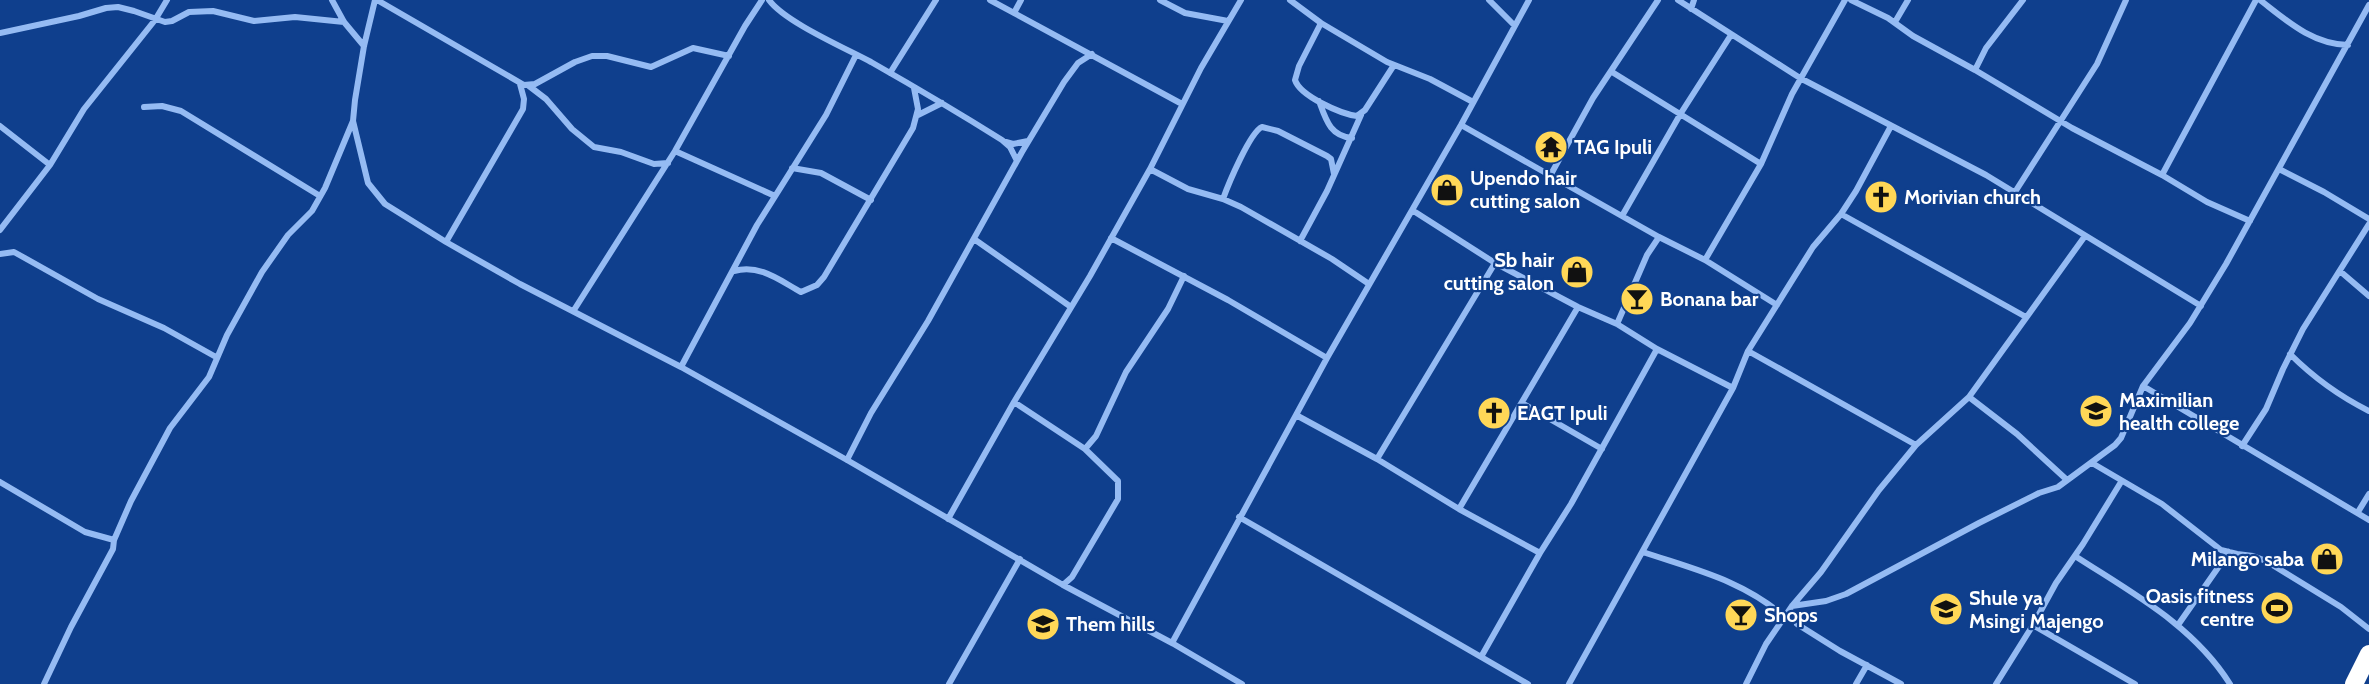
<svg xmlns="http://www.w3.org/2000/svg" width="2369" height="684" font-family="Cabin,sans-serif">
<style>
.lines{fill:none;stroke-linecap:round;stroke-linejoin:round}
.street{stroke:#95bbf3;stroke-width:6}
.highway{stroke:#fff;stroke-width:18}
.labels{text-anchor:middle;stroke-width:4.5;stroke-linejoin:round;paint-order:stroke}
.poi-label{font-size:20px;font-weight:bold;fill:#fff;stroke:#0f3f8d;text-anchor:start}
</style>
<rect width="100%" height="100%" fill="#0f3f8d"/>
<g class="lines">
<path class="street" d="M332,0L344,22L364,46
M375,0L364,46L355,100L353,121L368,183L385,204L446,242L520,284L681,367L847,460L1063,585L1172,643L1242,684
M377,0L524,85L535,84L575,62L592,56H607L651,67L693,48L729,56
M769,0C785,22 845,48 871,62C915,87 959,113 1002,140L1010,147L1017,161
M990,0L1182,104
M1160,0L1185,13L1228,21
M1290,0L1321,23L1387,62L1430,79L1473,102
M1489,0L1514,25
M1678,0L1800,78L1986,175L2201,306
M1851,0L1888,18L1913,36L1975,70L2072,128L2162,175L2207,202L2250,221
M2260,0C2287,21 2312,44 2348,45
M1691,9L1694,0
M1014,13L1021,0
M1895,22L1908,0
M1321,23L1299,66L1295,80C1300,96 1341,114 1357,116L1365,110L1394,65
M0,33L79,16L106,8L118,7L134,11L165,22L172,21L189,12L213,11L254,21L295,17L344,22
M1975,70L1986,48L2023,0
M1612,72L1761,164
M890,73L936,0
M529,86L546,99L572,129L594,147L621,152L654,164L668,163
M1319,101C1326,120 1330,136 1352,138
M144,107L162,106L181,111L320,196
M918,115L942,103
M1461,125L1659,237L1705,260L1777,305
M0,126L50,165
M1006,142L1013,144L1028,141
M675,151L775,196
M792,168L821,173L871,200
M1150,169L1188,189L1223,199L1241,207L1332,259L1369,284
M2279,169L2324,192L2369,219
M2162,175L2256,0
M1550,176L1593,98L1658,0
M2015,192L2097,64L2126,0
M1223,199C1228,185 1250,132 1262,127L1278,131L1327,156L1331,159L1334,174
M1412,210L1495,263L1578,307L1617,324L1657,349L1733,388L1748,351L1813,247L1841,214L1856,191L1891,126
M1841,214L2026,317
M1622,216L1681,113L1731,35
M0,230L50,165L84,109L155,20L167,0
M1111,238L1228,300L1327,358
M974,239L1071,307
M1300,241L1327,191L1361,115
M446,242L523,109L524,99L520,84
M0,254L14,252L98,299L164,328L216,357
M1705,260L1761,164L1792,94L1845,0
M734,271C760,264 779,280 801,292L817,285L824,277L913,128L918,109L914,88
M2341,272L2369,296
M574,310L675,151L745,26L762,0
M1617,324L1647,255L1659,237
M1748,351L1916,445L1969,397L2085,236
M2290,354C2314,378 2339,396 2369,411
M681,367L757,225L826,115L856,55
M2143,386L2369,520
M1969,397L2017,434L2067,480
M1014,402L1085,449L1118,481V499L1072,577L1063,585
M1522,403L1602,449
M1296,415L1377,459L1459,509L1540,553
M2242,446L2266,409L2283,369L2303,329L2369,224
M1085,449L1096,436L1126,372L1168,309L1184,276
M1377,459L1495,263
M847,460L871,413L928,321L1022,152L1064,82L1078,63L1092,54
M2092,463L2162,504L2221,550L2237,554L2253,556L2266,561L2341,607L2369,629
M0,482L85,532L114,540
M1459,509L1578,307
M2358,512L2369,494
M1239,517L1528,684
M948,519L1014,402L1090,276L1150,169L1201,68L1241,0
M1643,552C1696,570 1742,580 1785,617
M2075,556C2132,593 2193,625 2230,684
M1792,606L1826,601L1846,594L1979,523L2039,493L2058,487L2115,445L2121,438L2143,386L2190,323L2226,264L2369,5
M1797,624L1840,651L1901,684
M2033,625L2135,684
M2178,625L2229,552
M1172,643L1327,358L1461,125L1529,0
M1481,657L1540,553L1571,504L1657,349
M44,684L71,627L113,549L114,540L131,501L162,443L170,428L209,377L227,335L262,272L288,235L312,211L325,188L353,121
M949,684L1020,559
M1569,684L1733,388
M1746,684L1766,644L1792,606L1821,572L1879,490L1916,445
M1856,684L1867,665
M1996,684L2033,625L2056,583L2083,544L2121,482"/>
<path class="highway" d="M2354,684L2369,654"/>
</g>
<defs>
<symbol id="temple-disc" viewBox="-11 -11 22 22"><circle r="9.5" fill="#ffd757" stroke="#0f3f8d"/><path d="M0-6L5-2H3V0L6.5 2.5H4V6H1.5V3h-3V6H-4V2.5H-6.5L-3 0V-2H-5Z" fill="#111"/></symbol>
<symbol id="shop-disc" viewBox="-11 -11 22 22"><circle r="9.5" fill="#ffd757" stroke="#0f3f8d"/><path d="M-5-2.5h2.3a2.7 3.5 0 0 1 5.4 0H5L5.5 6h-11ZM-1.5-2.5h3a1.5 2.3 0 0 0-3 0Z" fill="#111"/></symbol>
<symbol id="church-disc" viewBox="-11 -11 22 22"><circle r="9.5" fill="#ffd757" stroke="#0f3f8d"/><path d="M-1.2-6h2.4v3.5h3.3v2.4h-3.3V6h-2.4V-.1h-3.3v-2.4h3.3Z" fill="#111"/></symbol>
<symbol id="bar-disc" viewBox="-11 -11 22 22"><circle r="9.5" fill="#ffd757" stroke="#0f3f8d"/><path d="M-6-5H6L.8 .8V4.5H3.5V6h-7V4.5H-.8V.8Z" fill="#111"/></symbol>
<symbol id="school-disc" viewBox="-11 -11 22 22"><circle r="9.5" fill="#ffd757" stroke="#0f3f8d"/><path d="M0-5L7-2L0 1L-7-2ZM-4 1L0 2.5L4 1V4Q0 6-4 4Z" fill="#111"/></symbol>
<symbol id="stadium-disc" viewBox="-11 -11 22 22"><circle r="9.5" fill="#ffd757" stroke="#0f3f8d"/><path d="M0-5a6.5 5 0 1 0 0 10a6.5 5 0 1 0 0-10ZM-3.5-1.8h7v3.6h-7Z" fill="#111"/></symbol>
</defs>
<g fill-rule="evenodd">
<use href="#temple-disc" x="1532" y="128" width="38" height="38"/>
<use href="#shop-disc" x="1428" y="171" width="38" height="38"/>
<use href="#church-disc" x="1862" y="178" width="38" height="38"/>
<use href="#shop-disc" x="1558" y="253" width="38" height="38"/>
<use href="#bar-disc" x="1618" y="280" width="38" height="38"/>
<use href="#school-disc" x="2077" y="392" width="38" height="38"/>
<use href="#church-disc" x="1475" y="394" width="38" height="38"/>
<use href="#shop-disc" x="2308" y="540" width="38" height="38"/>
<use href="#stadium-disc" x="2258" y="589" width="38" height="38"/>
<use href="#school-disc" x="1927" y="590" width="38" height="38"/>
<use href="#bar-disc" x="1722" y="596" width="38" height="38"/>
<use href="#school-disc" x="1024" y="605" width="38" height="38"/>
</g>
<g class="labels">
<g class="poi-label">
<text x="1574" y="154">TAG Ipuli</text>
<text x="1470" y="185">Upendo hair<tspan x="1470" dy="23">cutting salon</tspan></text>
<text x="1904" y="204">Morivian church</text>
<text x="1554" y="267" text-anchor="end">Sb hair<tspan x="1554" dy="23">cutting salon</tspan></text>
<text x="1660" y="306">Bonana bar</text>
<text x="2119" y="407">Maximilian<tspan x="2119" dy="23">health college</tspan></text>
<text x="1517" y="420">EAGT Ipuli</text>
<text x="2304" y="566" text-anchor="end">Milango saba</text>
<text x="2254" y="603" text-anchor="end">Oasis fitness<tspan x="2254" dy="23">centre</tspan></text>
<text x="1969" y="605">Shule ya<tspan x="1969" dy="23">Msingi Majengo</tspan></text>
<text x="1764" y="622">Shops</text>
<text x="1066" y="631">Them hills</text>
</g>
</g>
</svg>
